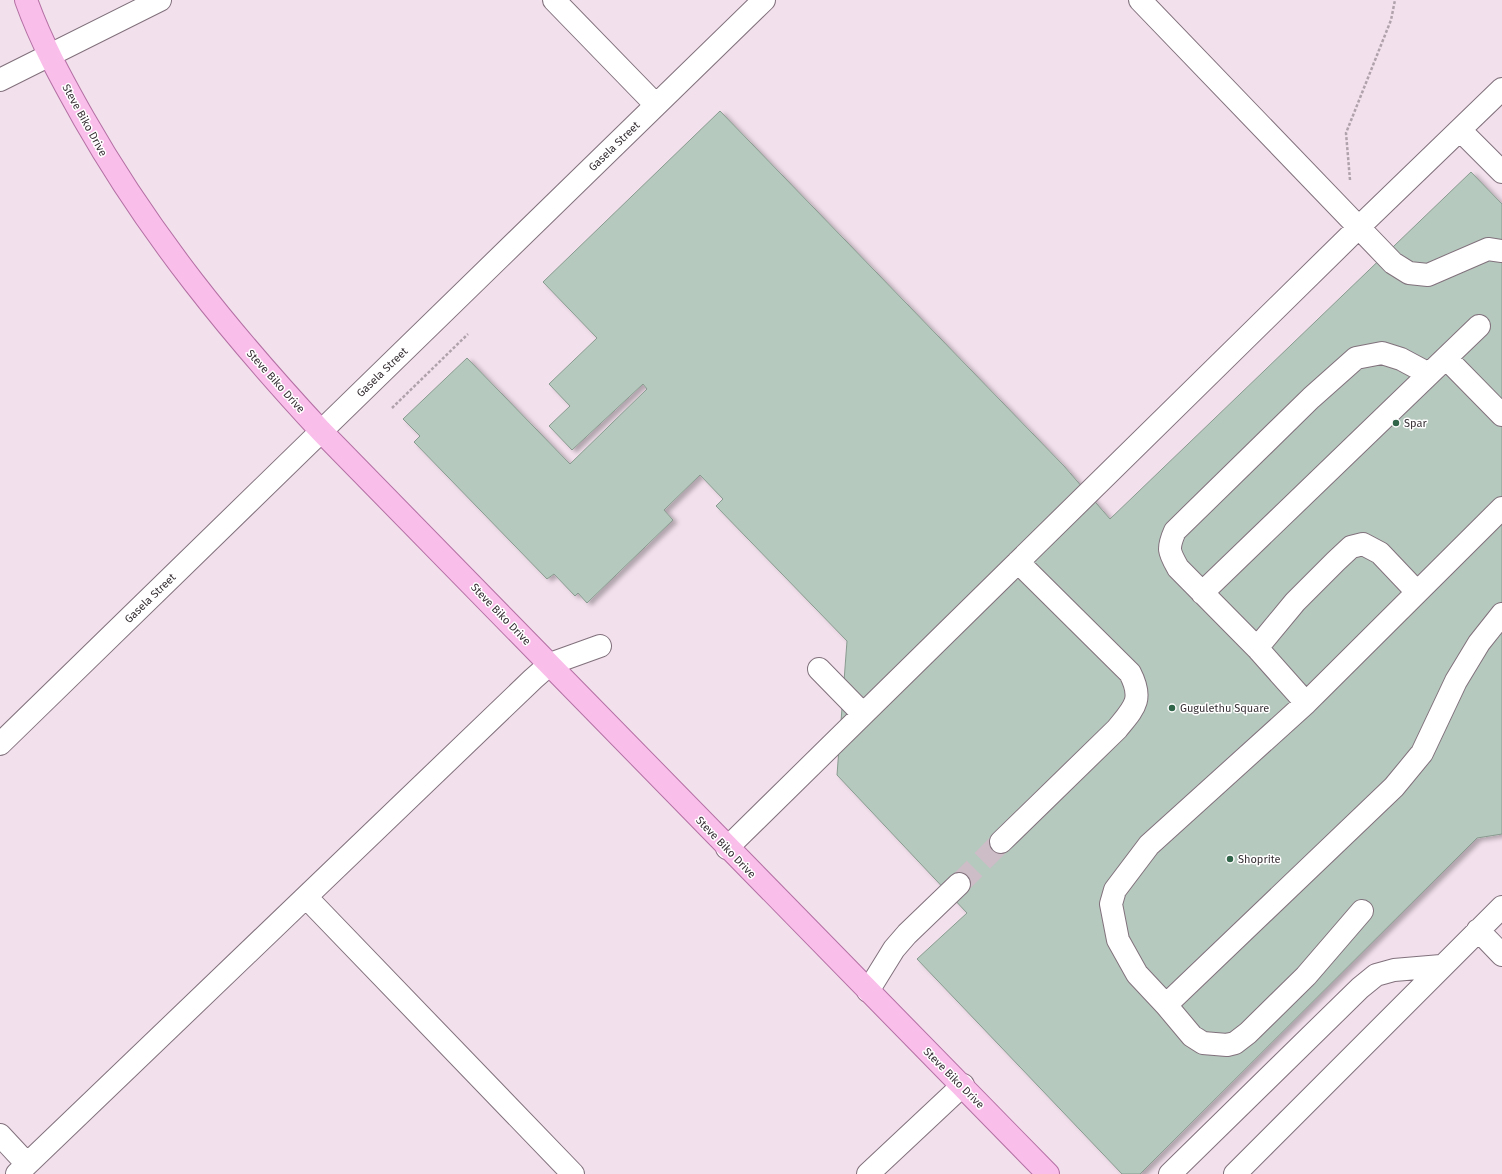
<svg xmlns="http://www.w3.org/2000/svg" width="1502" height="1174" font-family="'Fira Sans',sans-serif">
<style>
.building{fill:#b6c9be;stroke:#899b90;filter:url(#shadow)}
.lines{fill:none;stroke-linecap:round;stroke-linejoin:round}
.minor-tunnel{stroke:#cdbdc7;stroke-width:22;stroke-dasharray:22 11;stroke-linecap:butt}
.minor-casing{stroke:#81717c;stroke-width:24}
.major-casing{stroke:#b370a3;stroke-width:24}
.path{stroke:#b0a2ab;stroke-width:2.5;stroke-dasharray:3 2;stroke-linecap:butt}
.minor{stroke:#fff;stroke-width:22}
.major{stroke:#fabeeb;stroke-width:22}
.poi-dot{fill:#31654a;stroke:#fff;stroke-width:1.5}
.labels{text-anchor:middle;stroke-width:3;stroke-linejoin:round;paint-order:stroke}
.street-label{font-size:11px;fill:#373035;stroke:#fff}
.poi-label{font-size:11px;fill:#373035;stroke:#fff;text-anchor:start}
</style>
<defs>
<filter id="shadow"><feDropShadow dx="4.5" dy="2.5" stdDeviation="2" flood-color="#0004"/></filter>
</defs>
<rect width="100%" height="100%" fill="#f2e0ec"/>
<path class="building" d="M720,111L1064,466L1110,519L1471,172L1502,204V834L1477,838L1140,1174H1122L917,959L967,913L837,775L847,641L716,506L723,499L700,475L664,510L673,520L587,603L578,593L575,596L554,574L547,579L414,442L420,436L403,419L467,358L570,464L647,389L643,384L572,450L549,426L570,406L549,384L597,338L543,282Z"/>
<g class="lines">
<path class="minor-tunnel" d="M959,884L1001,842"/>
<defs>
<path id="minor" d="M554,0L656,105
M1140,0L1393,263L1409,273L1428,275L1488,249L1502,251
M0,80L160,0
M1460,130L1502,172
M1446,358L1502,415
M1202,593L1479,326
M1257,648L1178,568C1169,552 1167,549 1175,531L1311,398L1356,358L1382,353L1401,359L1429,374
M819,669L863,714
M1306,703L1257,648L1295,602L1336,561L1351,547L1363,544L1380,553L1417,592
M0,744L764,0
M1001,842L1117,729C1134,708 1144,700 1130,673L1018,562
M727,848L1358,228L1502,89
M307,898L573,1174
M1362,911L1306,976L1248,1033L1235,1043L1227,1045L1203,1043L1192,1036L1166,1005L1394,787L1422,753L1456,681L1479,643L1502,614
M1478,930L1502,955
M868,991L894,949L907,934L959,884
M1166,1005L1137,974L1118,940L1111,904L1115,890L1149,845L1306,703L1502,508
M0,1135L27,1164
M17,1174L533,679L550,664L600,646
M868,1174L963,1085
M1170,1174L1360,988L1376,975L1394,970L1441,966
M1235,1174L1502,907"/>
<path id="major" d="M26,0C41,42 62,80 84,119C150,235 231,334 321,431L1048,1174"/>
</defs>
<use href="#minor" class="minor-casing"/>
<use href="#major" class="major-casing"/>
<path class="path" d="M1350,180L1346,133L1391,20L1395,0
M392,408L468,334"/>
<use href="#minor" class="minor"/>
<use href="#major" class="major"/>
</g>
<g class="poi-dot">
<circle cx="1396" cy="423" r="4"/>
<circle cx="1172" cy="708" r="4"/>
<circle cx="1230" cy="859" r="4"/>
</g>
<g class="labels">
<g class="street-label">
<text transform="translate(85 120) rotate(61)" y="4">Steve Biko Drive</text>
<text transform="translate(614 146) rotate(-44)" y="4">Gasela Street</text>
<text transform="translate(382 372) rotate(-44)" y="4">Gasela Street</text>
<text transform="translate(276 381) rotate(48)" y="4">Steve Biko Drive</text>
<text transform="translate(150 598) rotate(-44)" y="4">Gasela Street</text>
<text transform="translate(501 614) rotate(46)" y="4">Steve Biko Drive</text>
<text transform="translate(726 847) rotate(46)" y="4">Steve Biko Drive</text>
<text transform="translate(954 1078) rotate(45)" y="4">Steve Biko Drive</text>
</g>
<g class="poi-label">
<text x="1404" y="427">Spar</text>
<text x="1180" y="712">Gugulethu Square</text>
<text x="1238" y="863">Shoprite</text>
</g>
</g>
</svg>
